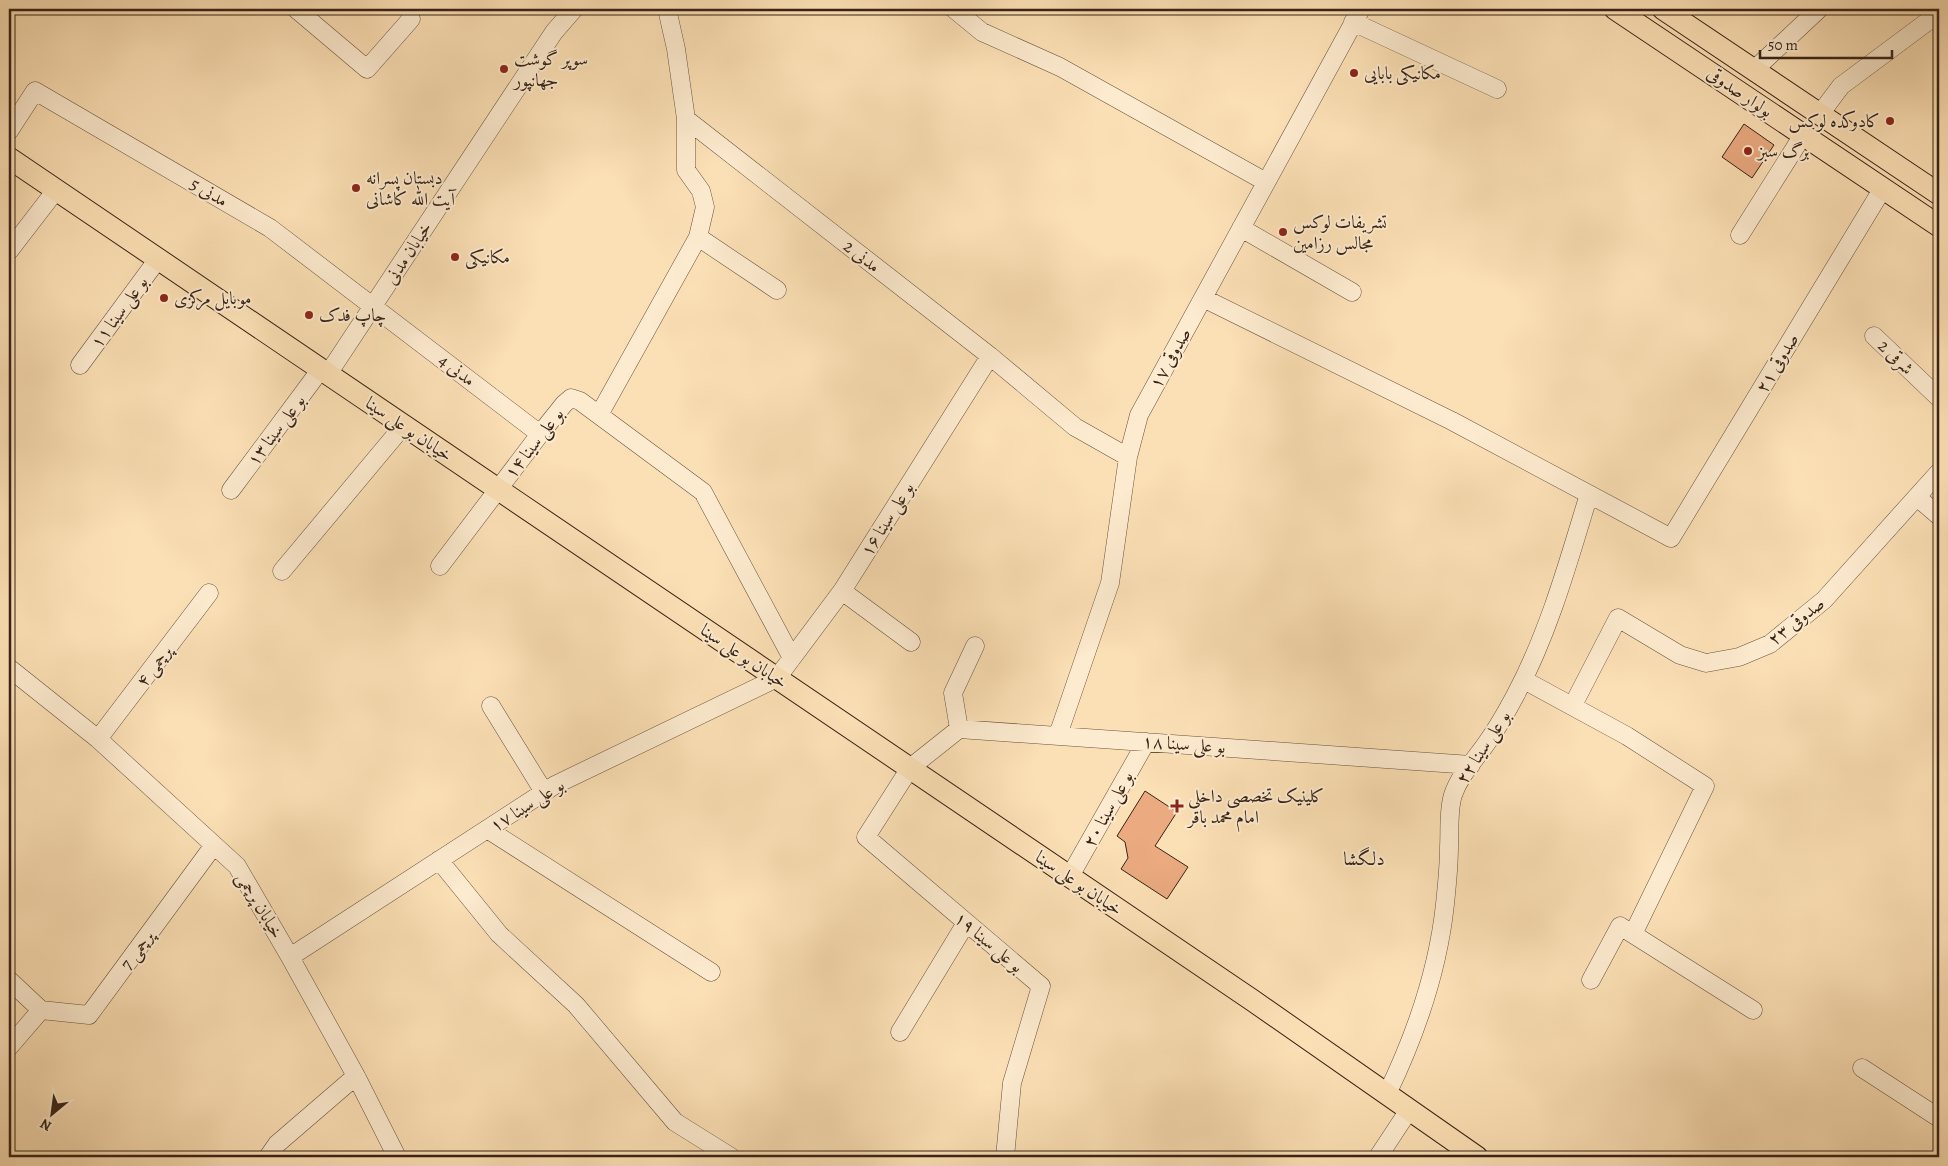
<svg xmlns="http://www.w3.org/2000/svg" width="1948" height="1166" font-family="Alegreya,Amiri,serif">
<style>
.building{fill:#ebaa80;stroke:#372317}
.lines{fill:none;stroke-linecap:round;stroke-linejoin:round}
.minor-casing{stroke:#68523e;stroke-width:19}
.major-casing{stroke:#372317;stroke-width:23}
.minor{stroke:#fdebcf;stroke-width:18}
.major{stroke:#fce0b5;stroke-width:21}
.poi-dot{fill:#8f2418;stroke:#fdebcf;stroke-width:2}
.labels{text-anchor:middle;stroke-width:4;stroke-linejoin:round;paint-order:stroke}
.poi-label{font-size:18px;fill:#372317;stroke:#fdebcf;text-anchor:start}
.street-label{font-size:18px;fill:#372317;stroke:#fdebcf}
.neighbourhood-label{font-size:19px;fill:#372317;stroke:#fdebcf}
</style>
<rect width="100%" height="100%" fill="#fce0b5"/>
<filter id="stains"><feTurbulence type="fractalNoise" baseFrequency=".004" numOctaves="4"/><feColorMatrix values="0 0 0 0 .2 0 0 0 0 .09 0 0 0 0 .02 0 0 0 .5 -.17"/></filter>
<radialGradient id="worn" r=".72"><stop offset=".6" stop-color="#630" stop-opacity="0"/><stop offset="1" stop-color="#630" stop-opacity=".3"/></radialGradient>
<path class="building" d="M1744,124L1774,145L1752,178L1722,157Z
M1145,791L1177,812L1155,846L1188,867L1167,899L1121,869L1128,858L1125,842L1117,836Z"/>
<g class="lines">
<defs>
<path id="minor" d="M296,9L367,69L411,19
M667,9L676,49L686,119L990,356L1075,427L1128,457
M954,9L982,32L1060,67L1266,182
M1353,22L1497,89
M1754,70L1819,9
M1820,114L1841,86L1939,13
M9,131L35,91L270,228L540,434
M1241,228L1352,292
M1740,235L1803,135
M698,237L777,290
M9,251L56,190
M1203,298L1452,421L1671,538L1883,188
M1874,336L1939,398
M80,365L158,259
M328,374L554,32L574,9
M599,415L698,237L705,207L701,191L686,170V119
M231,490L321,369
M1917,497L1939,516
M440,566L540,434L564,404L571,398L580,401L703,492L792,658
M282,571L404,425
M842,591L911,642
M9,668L98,739L237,866L290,957L356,1076L397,1157
M1524,680L1627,736L1705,786L1633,934
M1573,705L1618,618L1680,655L1706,663L1739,657L1770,644L1824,600L1939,472
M491,706L544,792
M959,729L953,693L975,646
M1058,735L1110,583L1128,457L1139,415L1361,9
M98,739L209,593
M487,829L711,972
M439,860L499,934L576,1005L675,1122L731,1157
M1070,876L1146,742
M290,957L555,785L777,678L842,591L990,356
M9,980L41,1010
M1591,980L1620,926L1753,1010
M41,1010L89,1015L214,845
M900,1032L966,923
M9,1047L41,1010
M1862,1068L1939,1118
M1387,1094C1416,1034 1438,971 1445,904C1447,885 1449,866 1449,847C1450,831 1448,810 1453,795C1460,774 1476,759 1488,741C1498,727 1507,711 1515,696C1549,632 1568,563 1589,494
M268,1157L277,1144L356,1076
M1005,1157L1012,1083L1041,986L866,837L910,768L959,729L1471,765
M1378,1157L1409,1110"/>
<path id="major" d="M1615,9L1939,226
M1663,9L1939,194
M9,158L1252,1000L1477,1157"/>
</defs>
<use href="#minor" class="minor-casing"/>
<use href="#major" class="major-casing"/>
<use href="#minor" class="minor"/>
<use href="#major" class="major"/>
</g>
<g class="poi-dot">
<circle cx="504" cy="69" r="5"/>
<circle cx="1354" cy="73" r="5"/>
<circle cx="1890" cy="121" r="5"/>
<circle cx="1748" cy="151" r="5"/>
<circle cx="356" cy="188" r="5"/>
<circle cx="1283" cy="232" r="5"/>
<circle cx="455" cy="257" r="5"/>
<circle cx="164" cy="298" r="5"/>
<circle cx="309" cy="315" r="5"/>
<path d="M1174.5 798.5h5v5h5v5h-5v5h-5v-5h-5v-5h5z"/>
</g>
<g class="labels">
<g class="poi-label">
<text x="514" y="65">سوپر گوشت<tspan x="514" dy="21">جهانپور</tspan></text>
<text x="1364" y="79">مکانیکی بابایی</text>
<text x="1880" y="127" text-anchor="end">کادوکده لوکس</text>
<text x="1758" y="157">برگ سبز</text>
<text x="366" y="184">دبستان پسرانه<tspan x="366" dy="21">آیت الله کاشانی</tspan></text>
<text x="1293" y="228">تشریفات لوکس<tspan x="1293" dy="21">مجالس رزامین</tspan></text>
<text x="465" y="263">مکانیکی</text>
<text x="174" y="304">موبایل مرکزی</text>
<text x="319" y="321">چاپ فدک</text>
<text x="1188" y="802">کلینیک تخصصی داخلی<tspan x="1188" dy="21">امام محمد باقر</tspan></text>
</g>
<g class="street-label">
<text transform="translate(1740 92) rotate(34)" y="6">بولوار صدوقی</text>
<text transform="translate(209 192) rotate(30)" y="6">مدنی 5</text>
<text transform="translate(408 253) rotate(-57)" y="6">خیابان مدنی</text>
<text transform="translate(862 256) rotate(38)" y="6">مدنی 2</text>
<text transform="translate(119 312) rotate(-54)" y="6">بو علی سینا ۱۱</text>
<text transform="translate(1896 357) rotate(44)" y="6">شرقی 2</text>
<text transform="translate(1170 358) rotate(-61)" y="6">صدوقی ۱۷</text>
<text transform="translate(1777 363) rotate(-59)" y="6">صدوقی ۲۱</text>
<text transform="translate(457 370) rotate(37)" y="6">مدنی 4</text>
<text transform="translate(409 429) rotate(34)" y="6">خیابان بو علی سینا</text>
<text transform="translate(276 430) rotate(-53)" y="6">بو علی سینا ۱۳</text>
<text transform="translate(534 443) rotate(-52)" y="6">بو علی سینا ۱۴</text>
<text transform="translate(887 519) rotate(-58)" y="6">بو علی سینا ۱۶</text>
<text transform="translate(1796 621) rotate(-38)" y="6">صدوقی ۲۳</text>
<text transform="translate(744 656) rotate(34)" y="6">خیابان بو علی سینا</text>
<text transform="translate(154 666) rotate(-53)" y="6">پرچمی ۴</text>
<text transform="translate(1184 744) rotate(4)" y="6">بو علی سینا ۱۸</text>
<text transform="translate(1483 747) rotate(-57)" y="6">بو علی سینا ۲۲</text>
<text transform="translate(527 805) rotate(-32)" y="6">بو علی سینا ۱۷</text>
<text transform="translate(1108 809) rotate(-61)" y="6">بو علی سینا ۲۰</text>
<text transform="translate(1079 883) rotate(34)" y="6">خیابان بو علی سینا</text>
<text transform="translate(260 905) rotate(59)" y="6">خیابان پرچمی</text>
<text transform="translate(989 942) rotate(40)" y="6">بو علی سینا ۱۹</text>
<text transform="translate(137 950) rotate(-54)" y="6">پرچمی 7</text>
</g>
<g class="neighbourhood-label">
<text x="1364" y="865">دلگشا</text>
</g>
</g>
<rect width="1948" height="1166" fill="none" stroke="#fce0b5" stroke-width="30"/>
<rect x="10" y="10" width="1928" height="1146" fill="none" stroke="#372317" stroke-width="2.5"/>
<rect x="15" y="15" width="1918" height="1136" fill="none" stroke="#372317"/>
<g transform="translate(52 1114) rotate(209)" stroke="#fdebcf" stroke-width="4" paint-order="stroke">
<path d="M0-4L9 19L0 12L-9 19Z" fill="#372317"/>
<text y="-8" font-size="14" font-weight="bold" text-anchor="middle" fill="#372317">N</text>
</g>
<path d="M1760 50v8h132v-8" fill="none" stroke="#372317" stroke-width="2.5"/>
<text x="1768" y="50" font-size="15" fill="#372317" stroke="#fdebcf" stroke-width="4" paint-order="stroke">50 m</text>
<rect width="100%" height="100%" filter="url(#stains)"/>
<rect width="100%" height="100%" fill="url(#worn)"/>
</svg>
